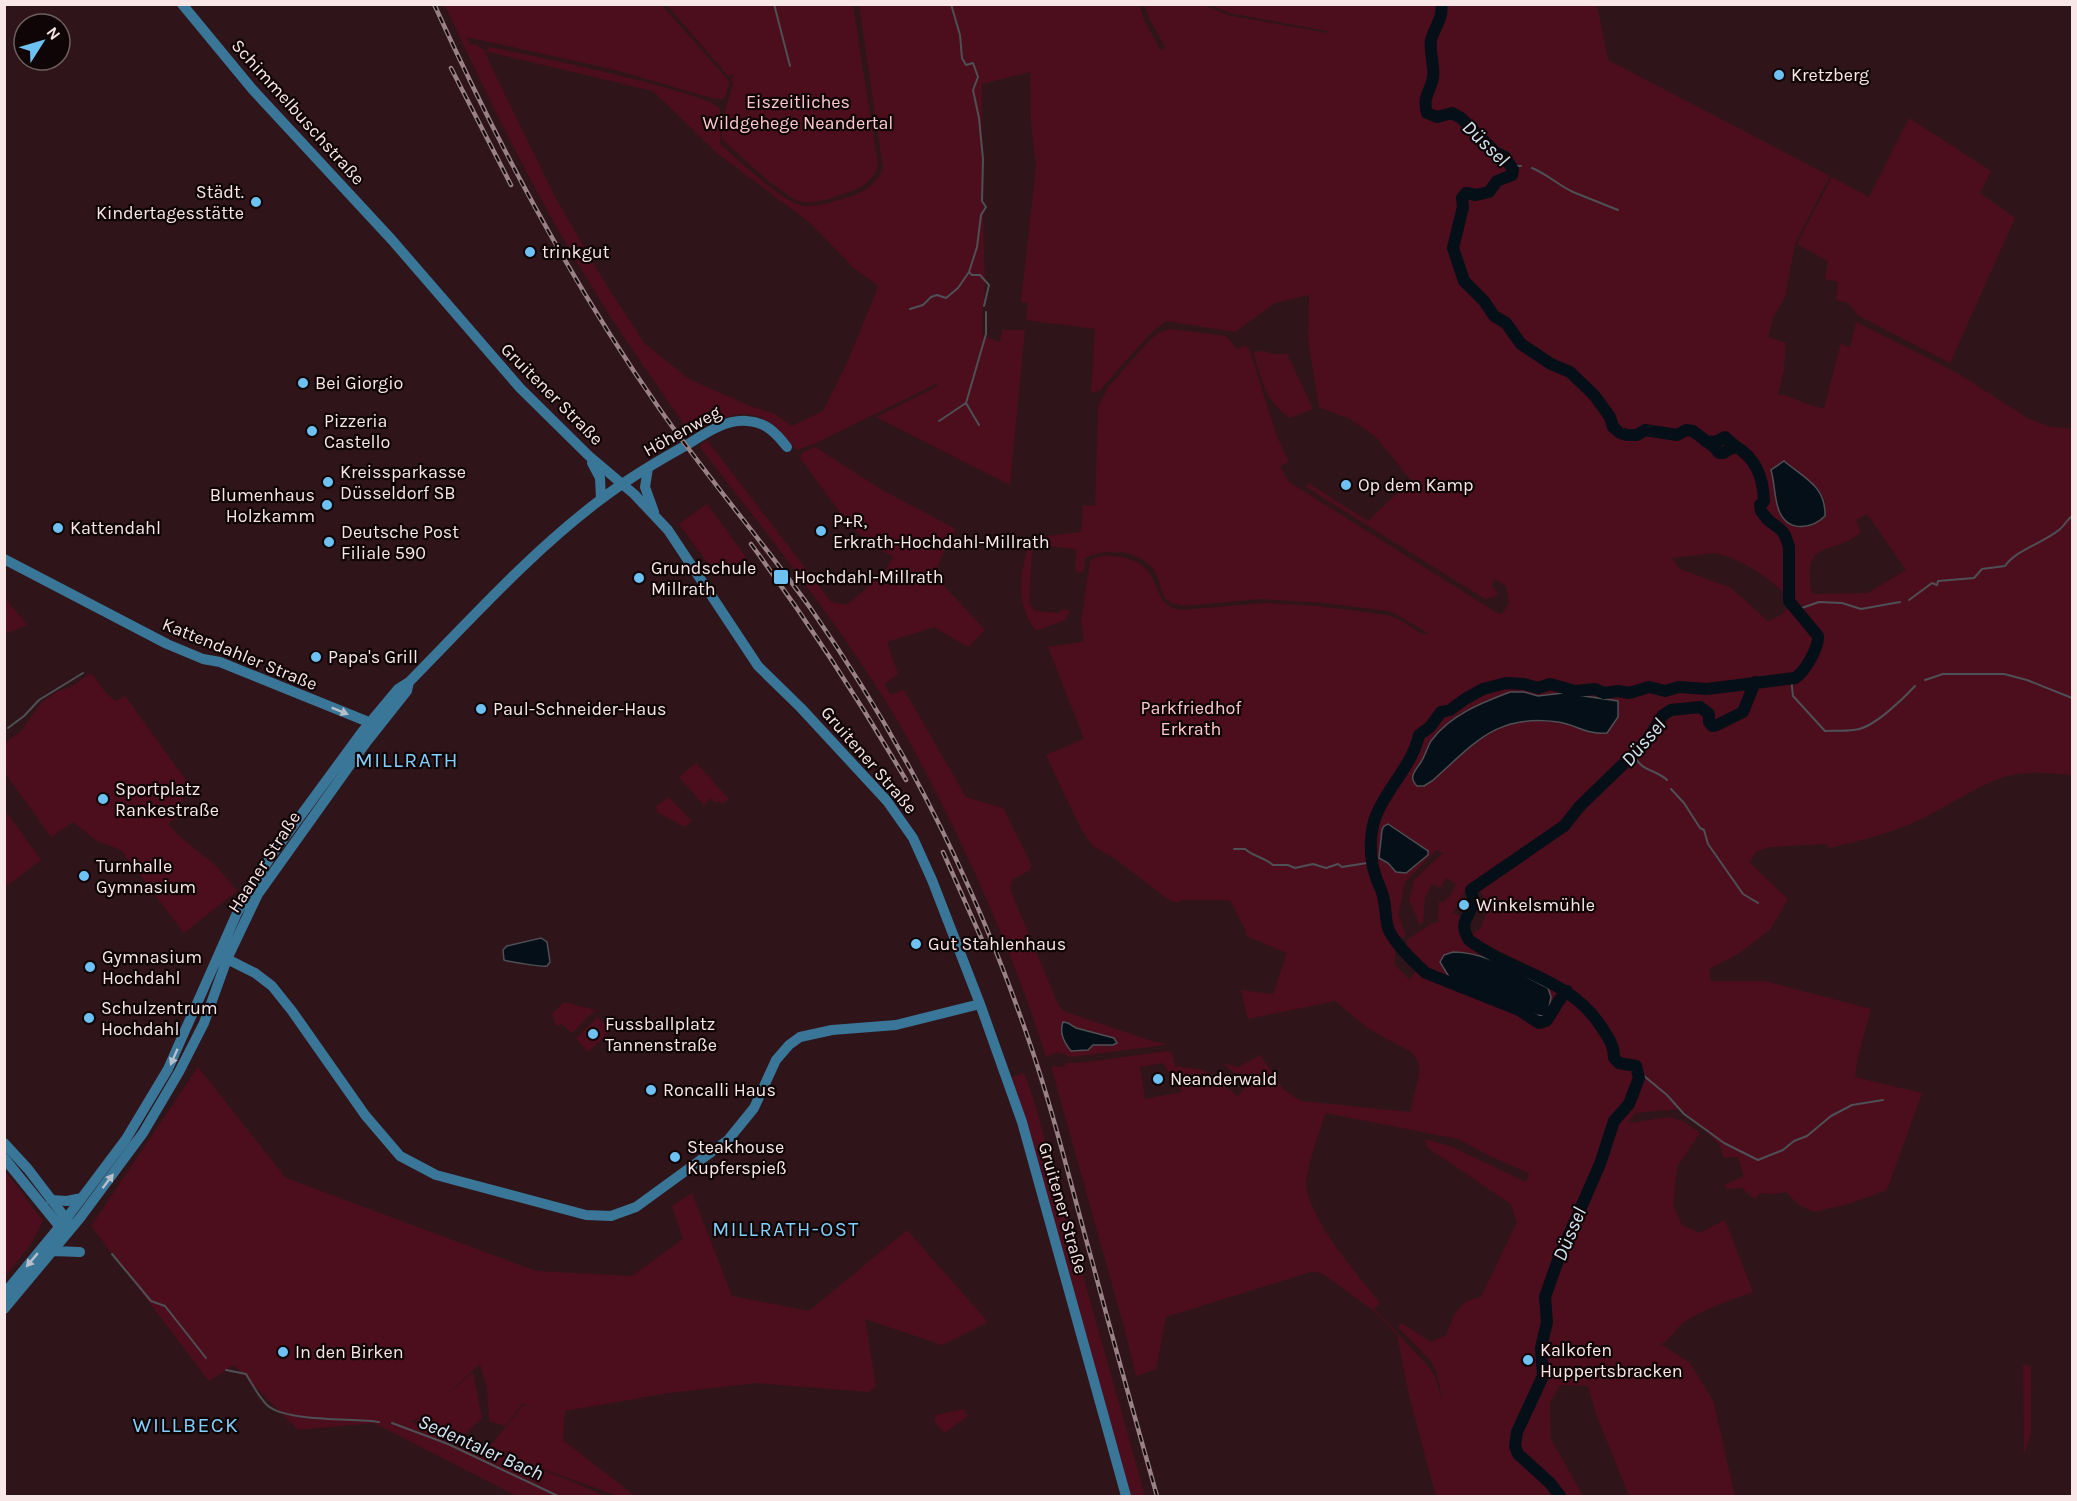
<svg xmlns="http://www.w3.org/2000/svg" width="2077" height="1501" font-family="Karla,sans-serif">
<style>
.green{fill:#4c0e1d;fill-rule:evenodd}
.water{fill:#040f17;stroke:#4e5055;stroke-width:1.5}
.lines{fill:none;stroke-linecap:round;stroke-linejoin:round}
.stream{stroke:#4e5055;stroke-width:2}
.river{stroke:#040f17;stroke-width:12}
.secondary{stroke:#397698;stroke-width:10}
.rail-casing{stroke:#998285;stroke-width:4.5}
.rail{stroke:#100506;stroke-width:2;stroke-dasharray:7;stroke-linecap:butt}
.oneway{fill:#b6bfcb}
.poi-dot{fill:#6ec2f3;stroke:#100506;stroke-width:2}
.labels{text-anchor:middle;stroke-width:4.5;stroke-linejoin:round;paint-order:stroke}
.poi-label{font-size:18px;fill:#f9e6e7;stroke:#100506;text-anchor:start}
.park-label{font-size:18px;fill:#fdc8cd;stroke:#100506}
.street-label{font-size:18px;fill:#f9e6e7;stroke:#100506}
.water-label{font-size:20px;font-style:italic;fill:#d1e7f5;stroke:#100506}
.neighbourhood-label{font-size:20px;letter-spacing:1.5px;fill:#82cffd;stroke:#100506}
.quarter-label{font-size:21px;letter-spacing:1.5px;fill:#82cffd;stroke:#100506}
</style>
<rect width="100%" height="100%" fill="#2f1519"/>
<path class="green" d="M445,5H662L729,81V85L724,99H715L616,70L467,37L470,45L475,44L485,51L490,47C522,54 710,92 720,109V144C737,159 785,205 805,206C819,207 833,201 846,198C864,193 876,185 883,168L859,5H1139L1145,22L1161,51L1165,47L1150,20L1144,5H1205L1227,15L1328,33V31L1229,13L1211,5H1597L1608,60L1830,176L1795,244L1785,297L1773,318L1768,337L1786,343L1784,370L1778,394C1795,397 1809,407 1824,408L1841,343L1850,348L1856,322L1959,374L2029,419L2048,426L2072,429V775C2053,773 2032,771 2012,775C1984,780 1945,809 1917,821C1888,834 1859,841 1829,848L1827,844L1770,847L1757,851L1749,862L1788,899L1770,930L1738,954L1709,969L1711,981H1765L1871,1009L1858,1056L1855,1077L1922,1093L1888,1187L1885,1191L1848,1204L1813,1212L1798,1204L1786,1192L1772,1194L1760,1193L1754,1199L1742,1188L1726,1189L1724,1185L1744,1176L1738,1157L1724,1158L1719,1144L1706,1131L1680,1109L1635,1113L1628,1123C1661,1121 1669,1107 1700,1133L1677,1167L1673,1205L1682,1225L1700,1233L1725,1220L1753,1292C1731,1300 1706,1308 1686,1321C1676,1327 1670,1341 1661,1344L1689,1362L1713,1400L1735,1496H1629L1596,1414L1588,1386L1560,1385L1550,1403L1551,1439L1583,1496H1436L1410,1400L1397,1335L1373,1310L1322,1273L1311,1272L1166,1317L1156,1369L1136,1376L1125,1331L1051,1066L1064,1067L1066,1063L1088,1062L1168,1051L1172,1053L1175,1066L1204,1070L1238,1096L1248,1084L1222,1063L1238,1067L1260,1055L1284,1090L1301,1101L1410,1112L1420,1071L1418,1061L1411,1052L1369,1029L1335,1001L1248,1019L1241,990L1273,994L1287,953L1246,936V931L1230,900H1181L1178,903L1169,900L1117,860L1093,846L1081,829L1046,755L1084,739L1048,647L1083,642L1084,638L1081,622L1090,561C1096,556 1105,555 1112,556C1169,560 1146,606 1181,610L1267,603L1319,606L1387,615L1396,618L1424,635L1428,633L1390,611L1324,603L1259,599L1183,606C1177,604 1171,604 1166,599C1161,593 1160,581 1156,573C1143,550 1106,547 1085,558L1084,571L1078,573L1075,570L1076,552L1075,549L1039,545L1032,550L1029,603L1035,611L1059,613L1062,609L1070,611L1065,620L1036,631C1014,601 1020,572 1031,538L1081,532L1083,505L1095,506L1098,407L1109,386L1150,340L1160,332L1171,329L1226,336L1237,349L1246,345L1250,351L1276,434L1289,462L1280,466L1289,482L1497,613L1502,614L1509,603L1506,586L1494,579L1492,586L1498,593L1494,597L1485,599L1306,487L1308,483L1368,521L1411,480L1375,436L1350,419L1319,407L1308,339L1309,295L1275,303L1235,332L1166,321L1150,334L1099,391L1091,393L1095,329L1026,320L1028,303L1021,302L1036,166L1031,123L1030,72L982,84C981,150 983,216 985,281C985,300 980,318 983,336L1000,342L1002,330H1025L1010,485L876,417L938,386L936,384L814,444L796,450C761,403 740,407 691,434C660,389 628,345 599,298C540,204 491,105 445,5ZM485,51L653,91L718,154L809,222L855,269L877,285V290L847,363L823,411L792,426L775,414L750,406L689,379L644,343L605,283L555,197L490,64ZM1784,462C1800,475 1817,484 1826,503L1774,482L1771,470ZM1867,514L1906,570L1868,593L1812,594C1802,535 1830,559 1861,532L1856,520ZM1715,553C1744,559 1773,580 1793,602L1781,615L1768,621L1731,588L1680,569L1672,558ZM1510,692H1523L1538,696L1563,693L1582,697L1594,734C1518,697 1487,733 1432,781L1424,785L1417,786L1413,782L1412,774L1425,756L1431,741L1479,704ZM1395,828L1408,839L1428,851L1422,860L1406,873L1396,872L1379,857ZM1436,850L1443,853L1414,880L1409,900L1420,925L1423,922L1425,898L1432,884L1440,888L1446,878L1456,884L1448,899L1446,898L1444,903L1439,901L1438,922L1431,924L1407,940V945L1402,949L1418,967L1410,980L1395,965V943L1406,935L1398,915L1405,882ZM1475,885L1489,904L1481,928L1466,938L1462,930L1463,917L1453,913L1455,907L1458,908L1464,892ZM1449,977L1551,997L1548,1013ZM1163,1063L1182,1092L1145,1099L1140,1067ZM1326,1113L1458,1139L1490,1156L1529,1173L1526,1182L1450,1146L1425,1139L1428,1148L1511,1204L1517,1222L1481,1297C1456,1302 1455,1314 1446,1335L1431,1342L1401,1323L1398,1327L1430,1360L1437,1373L1443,1403L1435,1376L1428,1366L1374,1309L1380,1303C1357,1274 1310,1221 1306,1185C1305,1174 1321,1124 1326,1113Z
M667,5H853L878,166C872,183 860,188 844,194C832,198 816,204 803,202C783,198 739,154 722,139L721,125L733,84L731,79L734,76L732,74L729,77Z
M1909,118L1991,171L1980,193L2015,218L1950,363L1859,316L1848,303L1836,300L1838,282L1825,279L1828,261L1797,244L1832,177L1869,197Z
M1264,351L1273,354H1287L1313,409L1290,418C1265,401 1262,380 1253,352Z
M707,440L831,602L847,605L884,573L893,557L868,542L848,523L800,458L802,453L815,447L884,491L956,529L933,574L985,630L968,647L934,627L887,642L898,674L884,685L891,695L904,690L966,797L1003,808L1031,864L1030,870L1012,880L1010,889L1058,1004L1063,1011L1155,1042L1164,1043L1165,1045L1071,1057L1058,1052L1046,1057C1021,976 988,899 951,822C930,780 909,738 884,698C828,610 763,528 699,446Z
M707,504L746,557L718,577L679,524Z
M5,598L27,625L5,634H4Z
M91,673L106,693L116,701L125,696L188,783L178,816L168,824L178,835L216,866L237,891L184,933L121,850L97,841L73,822L51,837L5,773V743L21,731L40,704L56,692L73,686Z
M696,763L729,799L722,804L719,801L715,803L711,798L704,805L679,777Z
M669,797L691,821L685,827L657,812L656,806Z
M5,810L41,860L5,887H4Z
M564,1002L595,1010L572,1033L562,1024L556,1026L552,1014Z
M598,1017L611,1030L588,1052L576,1038Z
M198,1067L286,1178L536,1271L632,1276L683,1239L672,1206L692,1193L732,1296L809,1311L907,1230L988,1322L942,1345L865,1319L876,1386L869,1392L757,1383L669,1393L565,1411L563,1440L635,1496H618L488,1449L522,1406H533L522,1404L505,1426L489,1421L487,1388L480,1364L438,1402L473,1372L482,1418L465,1434L416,1420L431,1407L412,1422L574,1482L604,1496H517L374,1423L298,1430L234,1365L209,1381L91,1226Z
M1024,1073L1033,1098L1145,1496H1129L1012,1077Z
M5,1171L43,1221L31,1244L5,1277Z
M2023,1365L2031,1366V1432L2024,1455Z
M964,1409L968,1416L944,1433L934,1421L936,1415Z"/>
<path class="water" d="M1784,461C1804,478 1826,486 1825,516C1813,528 1790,533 1780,513C1774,501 1775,483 1771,470Z
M1510,692H1524L1538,696L1563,693L1618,701V717L1607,733C1587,735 1577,725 1558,722C1496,713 1474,744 1432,781L1424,786H1417C1408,777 1415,771 1421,762C1425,756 1427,748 1431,741C1450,715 1481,703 1510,692Z
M1388,824L1428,851V855L1406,873L1396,872L1388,863L1379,858L1382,830L1384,826Z
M541,938L547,942L550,962L547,966C542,967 511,962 504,960L503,950L507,946Z
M1453,952C1487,952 1518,973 1548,988L1551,997L1548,1013L1543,1016L1537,1015L1489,993L1449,977L1440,962L1444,955Z
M1063,1022L1068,1023L1076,1028L1114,1038L1117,1043L1113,1045H1093L1088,1050L1071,1051C1064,1042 1059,1033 1063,1022Z"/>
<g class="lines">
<path class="stream" d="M774,4L790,66
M951,4L960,35L962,58L966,65L973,63L978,77L973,90L979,118L983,159L982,201L986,207L981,215L977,247L969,272L972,275H980L989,285L984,306
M1512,166H1521
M1532,168C1547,174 1558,185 1573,192C1588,198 1603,204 1618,210
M910,309L923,305L931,297L937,295L946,298L958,288L969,272
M939,421L966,403
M979,425L966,403L986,334V312
M1909,600L1932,583L1937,585L1938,581L1974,578L1982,569L2005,566C2016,550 2043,543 2059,530C2064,526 2067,520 2072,516
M1796,610L1819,602L1842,603L1861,609L1900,602
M1791,678L1793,696L1825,731C1836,730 1848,732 1859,729C1876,725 1903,699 1915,686
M1925,680L1943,674H2004L2027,680L2072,698
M8,728L24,716L39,700L83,673
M1634,756C1643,772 1655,769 1667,780
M1671,789L1684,803L1700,828L1704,830L1708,844L1743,894L1758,903
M1234,849H1245C1254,857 1264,857 1273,865H1288L1295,868L1313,864L1326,868L1338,864L1342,867L1373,862
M1638,1071L1667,1095L1684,1114L1709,1132L1724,1143L1758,1160L1783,1150L1794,1141L1807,1136L1831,1116L1852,1105L1883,1100
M112,1254L151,1301L165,1306L206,1358
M226,1370L246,1374C252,1384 259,1397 267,1405C285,1422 352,1418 379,1422
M392,1423L448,1444L558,1496"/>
<path class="river" d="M1441,4C1444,17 1434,28 1431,40C1429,53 1435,66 1433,78C1430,92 1422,98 1427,113L1437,117L1452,113L1461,118L1495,152L1505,157L1513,170L1512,175L1497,181L1489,192L1476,195L1466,193L1462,198L1463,207L1453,248L1464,281L1484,301L1494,316L1506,323L1521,344L1551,364L1570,372L1594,395L1610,417L1613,427L1620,433L1627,435H1637L1645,430L1677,435L1686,430L1693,431L1714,447L1719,453H1723L1735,446C1756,458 1763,477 1764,501L1760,505L1761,511L1768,520L1780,529L1785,535L1789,547V601L1818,636C1819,647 1805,672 1795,678L1707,689L1679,687L1665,691L1649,687L1629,693L1618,691L1604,693L1595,689L1575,691L1550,684L1538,688L1524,684L1506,683L1483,689L1465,699L1450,710L1441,712L1430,727L1419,735C1413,763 1390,785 1378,811C1369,829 1369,856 1375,874C1377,882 1381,888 1383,896C1386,906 1385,918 1388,928C1393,942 1415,963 1426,973L1519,1010L1539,1023L1546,1021C1554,1011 1558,999 1567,991
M1705,441L1716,442L1725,437L1735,446
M1560,1496L1550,1483L1518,1454L1515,1446L1517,1432L1543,1376L1541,1348L1547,1322L1545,1297L1558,1260L1600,1164L1614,1121L1629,1104L1639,1078L1636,1066L1619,1063L1614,1058C1614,1045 1609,1039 1602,1028C1571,978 1513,973 1469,940C1457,920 1471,918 1473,900C1473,897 1472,893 1471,890L1564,826L1580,806L1646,742L1663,715L1671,710L1700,707L1709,714V722L1712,726L1717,725L1743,712L1755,682"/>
<path class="secondary" d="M182,4L253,90L392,240L520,388L589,456L634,494L668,530L758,666L801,708L887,801L913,838L932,880L980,1004L1022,1122L1126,1496
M592,463L600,478L601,499
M648,468L645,487L654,512
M4,559L167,644L203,659L220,662L371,723
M227,959L255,973L272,986L292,1011L365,1115L400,1156L436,1175L586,1215L611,1216L636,1207L728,1140L754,1108L776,1060L789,1045L800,1037L832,1030L896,1025L980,1004
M4,1143L28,1169L70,1224
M4,1158L64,1232
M51,1200L67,1201L82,1198
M53,1251L80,1252
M4,1294L66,1219L126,1139L168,1069L237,913L271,856L362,732L398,689L409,682C471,619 530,553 600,500C626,480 656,462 685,446C703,435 724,419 747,421C766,422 776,433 787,447
M4,1309L80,1218L143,1133L179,1072L204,1023L227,959L258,894L365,744L407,691L409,682"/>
<defs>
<path id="rail" d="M434,4C498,145 570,281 659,408C707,477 762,541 811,609C848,662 882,717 913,774C958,857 996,945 1027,1035C1053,1109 1071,1186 1092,1261C1113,1340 1135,1418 1157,1496
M451,68L511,185
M751,544C807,620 858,698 906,780
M943,852L983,942"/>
</defs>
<use href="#rail" class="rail-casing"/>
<use href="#rail" class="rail"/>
</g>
<defs><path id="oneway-solid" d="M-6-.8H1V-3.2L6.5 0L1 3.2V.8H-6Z" transform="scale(1.5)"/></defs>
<g class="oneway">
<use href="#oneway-solid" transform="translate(340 711) rotate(22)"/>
<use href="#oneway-solid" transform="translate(174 1057) rotate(114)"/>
<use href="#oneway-solid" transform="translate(108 1181) rotate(-53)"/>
<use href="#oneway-solid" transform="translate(32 1260) rotate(130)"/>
</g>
<g class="poi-dot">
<circle cx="1779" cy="75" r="6"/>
<circle cx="256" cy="202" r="6"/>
<circle cx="530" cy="252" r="6"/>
<circle cx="303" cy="383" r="6"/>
<circle cx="312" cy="431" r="6"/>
<circle cx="328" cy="482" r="6"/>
<circle cx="1346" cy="485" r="6"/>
<circle cx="327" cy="505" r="6"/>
<circle cx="58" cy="528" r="6"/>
<circle cx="821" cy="531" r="6"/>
<circle cx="329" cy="542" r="6"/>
<rect x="773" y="569" width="16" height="16" rx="3"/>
<circle cx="639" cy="578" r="6"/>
<circle cx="316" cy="657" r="6"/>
<circle cx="481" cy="709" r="6"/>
<circle cx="103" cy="799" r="6"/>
<circle cx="84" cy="876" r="6"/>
<circle cx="1464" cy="905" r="6"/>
<circle cx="916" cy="944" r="6"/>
<circle cx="90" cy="967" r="6"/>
<circle cx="89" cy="1018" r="6"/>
<circle cx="593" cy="1034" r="6"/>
<circle cx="1158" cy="1079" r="6"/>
<circle cx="651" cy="1090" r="6"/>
<circle cx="675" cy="1157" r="6"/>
<circle cx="283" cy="1352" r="6"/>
<circle cx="1528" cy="1360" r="6"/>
</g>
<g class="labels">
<g class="poi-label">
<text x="1791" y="81">Kretzberg</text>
<text x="244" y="198" text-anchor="end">Städt.<tspan x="244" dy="21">Kindertagesstätte</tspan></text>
<text x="542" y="258">trinkgut</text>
<text x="315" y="389">Bei Giorgio</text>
<text x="324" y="427">Pizzeria<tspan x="324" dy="21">Castello</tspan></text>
<text x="340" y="478">Kreissparkasse<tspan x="340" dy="21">Düsseldorf SB</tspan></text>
<text x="1358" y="491">Op dem Kamp</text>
<text x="315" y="501" text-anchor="end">Blumenhaus<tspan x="315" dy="21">Holzkamm</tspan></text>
<text x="833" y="527">P+R,<tspan x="833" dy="21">Erkrath-Hochdahl-Millrath</tspan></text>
<text x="70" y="534">Kattendahl</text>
<text x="341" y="538">Deutsche Post<tspan x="341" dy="21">Filiale 590</tspan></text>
<text x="651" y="574">Grundschule<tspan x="651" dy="21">Millrath</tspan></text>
<text x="794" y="583">Hochdahl-Millrath</text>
<text x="328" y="663">Papa's Grill</text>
<text x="493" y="715">Paul-Schneider-Haus</text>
<text x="115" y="795">Sportplatz<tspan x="115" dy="21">Rankestraße</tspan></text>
<text x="96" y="872">Turnhalle<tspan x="96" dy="21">Gymnasium</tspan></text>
<text x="1476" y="911">Winkelsmühle</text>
<text x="928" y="950">Gut Stahlenhaus</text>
<text x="102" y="963">Gymnasium<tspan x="102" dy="21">Hochdahl</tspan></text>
<text x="101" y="1014">Schulzentrum<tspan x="101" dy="21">Hochdahl</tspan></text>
<text x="605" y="1030">Fussballplatz<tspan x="605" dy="21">Tannenstraße</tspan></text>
<text x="1170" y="1085">Neanderwald</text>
<text x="663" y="1096">Roncalli Haus</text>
<text x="687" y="1153">Steakhouse<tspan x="687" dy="21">Kupferspieß</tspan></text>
<text x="1540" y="1356">Kalkofen<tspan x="1540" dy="21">Huppertsbracken</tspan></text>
<text x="295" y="1358">In den Birken</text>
</g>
<g class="park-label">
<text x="798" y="108">Eiszeitliches<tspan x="798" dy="21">Wildgehege Neandertal</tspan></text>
<text x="1191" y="714">Parkfriedhof<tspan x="1191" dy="21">Erkrath</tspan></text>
</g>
<g class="street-label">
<text transform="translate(298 112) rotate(48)" y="6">Schimmelbuschstraße</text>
<text transform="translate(552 394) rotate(45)" y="6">Gruitener Straße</text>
<text transform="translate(682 431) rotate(-29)" y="6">Höhenweg</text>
<text transform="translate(240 654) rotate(22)" y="6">Kattendahler Straße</text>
<text transform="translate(869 760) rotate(49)" y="6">Gruitener Straße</text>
<text transform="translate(264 862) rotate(-57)" y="6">Haaner Straße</text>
<text transform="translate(1063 1208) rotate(74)" y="6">Gruitener Straße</text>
</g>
<g class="water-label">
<text transform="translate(1486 143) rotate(44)" y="7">Düssel</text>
<text transform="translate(1643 742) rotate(-49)" y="7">Düssel</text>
<text transform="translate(1569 1234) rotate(-67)" y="7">Düssel</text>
<text transform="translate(481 1447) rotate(24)" y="7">Sedentaler Bach</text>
</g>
<g class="neighbourhood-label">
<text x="786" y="1236">MILLRATH-OST</text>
</g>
<g class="quarter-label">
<text x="407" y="767">MILLRATH</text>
<text x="186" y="1432">WILLBECK</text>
</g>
</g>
<rect width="2077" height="1501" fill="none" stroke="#f9e6e7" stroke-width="12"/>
<g transform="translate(42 42) rotate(53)"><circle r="28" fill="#100506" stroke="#6d5f60" stroke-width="1.5"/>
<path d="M0-4.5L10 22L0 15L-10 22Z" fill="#6ec2f3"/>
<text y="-9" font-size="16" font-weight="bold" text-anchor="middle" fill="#f9e6e7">N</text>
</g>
</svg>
